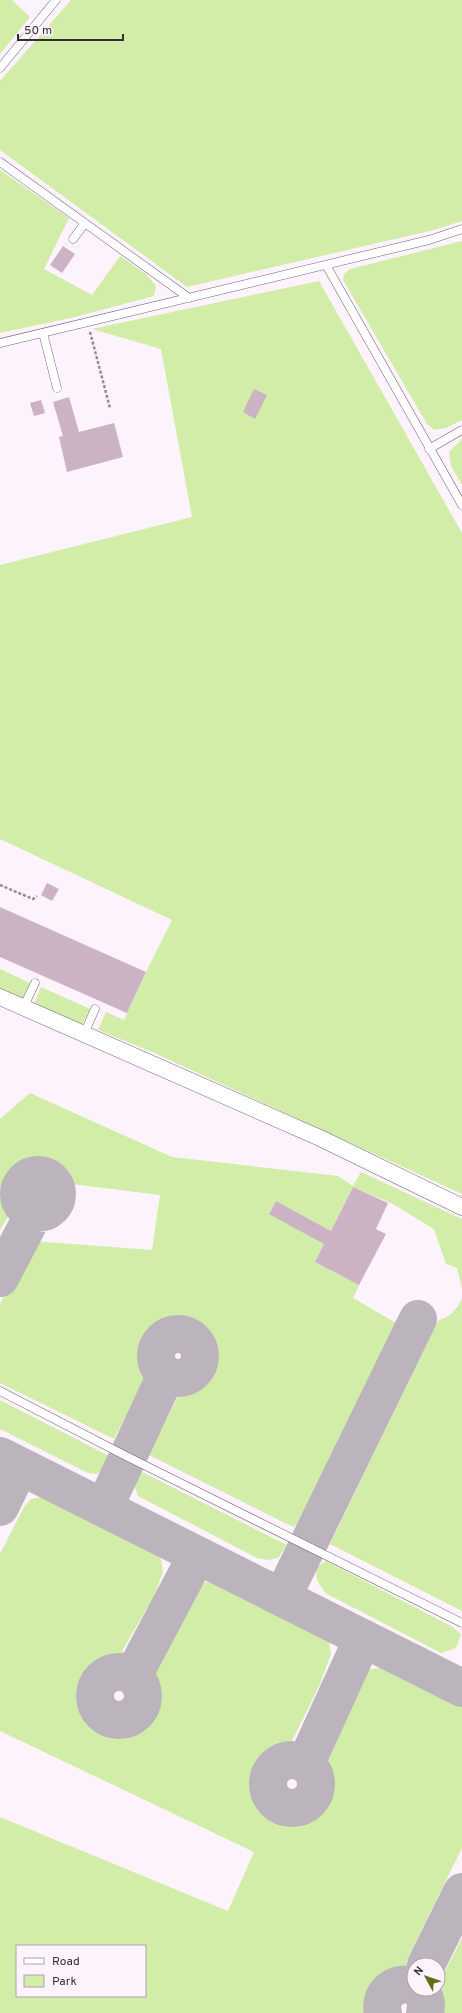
<svg xmlns="http://www.w3.org/2000/svg" width="462" height="2013" font-family="Overpass,sans-serif">
<style>
.green{fill:#d1eda7;fill-rule:evenodd}
.lines{fill:none;stroke-linecap:round;stroke-linejoin:round}
.taxiway{stroke:#bcb4bd;stroke-width:38}
.building{fill:#cbb2c4}
.lane-casing{stroke:#756378;stroke-width:9}
.street-casing{stroke:#756378;stroke-width:17}
.path{stroke:#948b95;stroke-width:2.5;stroke-dasharray:3 2;stroke-linecap:butt}
.lane{stroke:#fff;stroke-width:8}
.street{stroke:#fff;stroke-width:16}
</style>
<rect width="100%" height="100%" fill="#fcf3fd"/>
<path class="green" d="M0,0H12L30,17L0,54Z
M71,0H462V221L434,230L187,287L0,150V81Z
M0,170L69,218L44,269L92,295L120,256L146,274L156,286L154,296L75,317L0,333Z
M462,241V420L446,428L434,430L427,424L343,280L344,274L350,269Z
M319,281L462,533V1194L152,1052L98,1030L106,1012L124,1020L146,972L172,920L0,839V565L192,517L161,349L92,329Z
M462,439V485L451,466L449,452Z
M0,969L30,983L22,999L0,989Z
M41,987L90,1009L82,1025L34,1004Z
M30,1093L172,1157L338,1176L353,1186L361,1172L462,1219V1289L457,1268L446,1264L434,1229L391,1203L353,1187L331,1231L276,1201L269,1213L324,1244L315,1262L359,1285L353,1298L396,1323L306,1507L297,1524L293,1527L149,1455L180,1392L196,1385L210,1361L207,1348L200,1335L203,1330L188,1322L185,1326L174,1324L163,1328L152,1340L145,1353L146,1366L140,1372L145,1379L114,1439L0,1383V1304L32,1241L152,1250L160,1195L64,1183C60,1178 56,1170 50,1167C34,1160 14,1171 10,1187C9,1193 13,1199 12,1205C12,1213 4,1223 0,1230V1119Z
M462,1298V1611L330,1544L438,1321C451,1316 456,1311 462,1298Z
M0,1400L109,1456L105,1467L97,1474L88,1473L0,1429Z
M140,1471L287,1545L278,1558L267,1560L257,1558L138,1496C134,1486 132,1480 140,1471Z
M45,1496L160,1553L163,1572L154,1596L122,1651L128,1654C120,1658 110,1660 102,1665C78,1679 78,1707 98,1724L96,1727L106,1734L111,1729C115,1730 121,1733 126,1733C145,1731 155,1706 153,1690C152,1681 147,1675 149,1666L155,1667L200,1584L215,1580L324,1633L329,1641L331,1654L320,1684L292,1741L297,1744C289,1747 277,1749 270,1754C248,1769 255,1794 269,1812L266,1816L280,1825L283,1819C292,1822 298,1821 307,1816C322,1808 327,1791 324,1775C322,1767 318,1763 319,1754L328,1757L369,1670L385,1666L462,1704V1848L406,1962L411,1965C402,1973 392,1973 383,1979C372,1985 369,2002 371,2013H0V1817L228,1911L254,1852L0,1731V1554L24,1507L31,1499ZM17,1946H145V1996H17Z
M326,1561L451,1626L461,1634L456,1648L441,1653L327,1594C317,1583 309,1569 326,1561Z
M462,1938V2013H439V2001L432,1989H438V1981H440Z"/>
<g class="lines">
<path class="taxiway" d="M19 1194a19 19 0 1 1 38 0a19 19 0 1 1-38 0Z
M0,1278L34,1213
M156 1356a22 22 0 1 1 44 0a22 22 0 1 1-44 0Z
M0,1456L462,1688
M0,1507L20,1466
M104,1508L166,1375
M282,1598L418,1319
M95 1696a24 24 0 1 1 48 0a24 24 0 1 1-48 0Z
M133,1676L197,1555
M268 1784a24 24 0 1 1 48 0a24 24 0 1 1-48 0Z
M306,1763L363,1638
M426,1965L462,1892
M418,1989C426,1995 427,2004 425,2013
M383,2013C378,1994 396,1980 414,1986"/>
</g>
<path class="building" d="M63,246L75,254L62,273L50,265Z
M254,389L267,395L255,419L243,412Z
M69,397L79,432L114,423L123,457L67,472L59,437L63,436L53,402Z
M41,400L45,413L34,416L30,403Z
M47,883L59,889L52,901L41,895Z
M0,907L146,972L127,1013L0,957Z
M353,1187L388,1203L376,1229L386,1234L359,1285L315,1262L324,1244L269,1214L276,1201L331,1231Z"/>
<g class="lines">
<defs>
<path id="lane" d="M0,68L56,0
M0,162L189,298
M73,239L85,223
M326,265L462,505
M43,333L57,388
M0,343L429,240L462,229
M429,449L462,430
M23,1008L35,983
M84,1034L95,1009
M0,1391L128,1457L462,1623"/>
<path id="street" d="M0,997L320,1138L462,1207"/>
</defs>
<use href="#lane" class="lane-casing"/>
<use href="#street" class="street-casing"/>
<path class="path" d="M90,332L110,408
M0,885L33,899L37,896"/>
<use href="#lane" class="lane"/>
<use href="#street" class="street"/>
</g>
<rect x="16" y="1945" width="130" height="52" fill="#fcf3fd" stroke="#aca4ad"/>
<rect x="24" y="1958" width="20" height="6" fill="#ffffff" stroke="#aca4ad"/>
<text x="52" y="1965" font-size="12" fill="#352d36">Road</text>
<rect x="24" y="1975" width="20" height="12" fill="#d1eda7" stroke="#aca4ad"/>
<text x="52" y="1985" font-size="12" fill="#352d36">Park</text>
<g transform="translate(426 1977) rotate(310)"><circle r="19" fill="#fcf3fd" stroke="#aca4ad"/>
<path d="M0-3L7 15L0 10L-7 15Z" fill="#5f6e19"/>
<text y="-6" font-size="11" font-weight="bold" text-anchor="middle" fill="#352d36">N</text>
</g>
<path d="M18 34v6h105v-6" fill="none" stroke="#352d36" stroke-width="2"/>
<text x="24" y="34" font-size="12" fill="#352d36" stroke="#fcf3fd" stroke-width="3" paint-order="stroke">50 m</text>
</svg>
